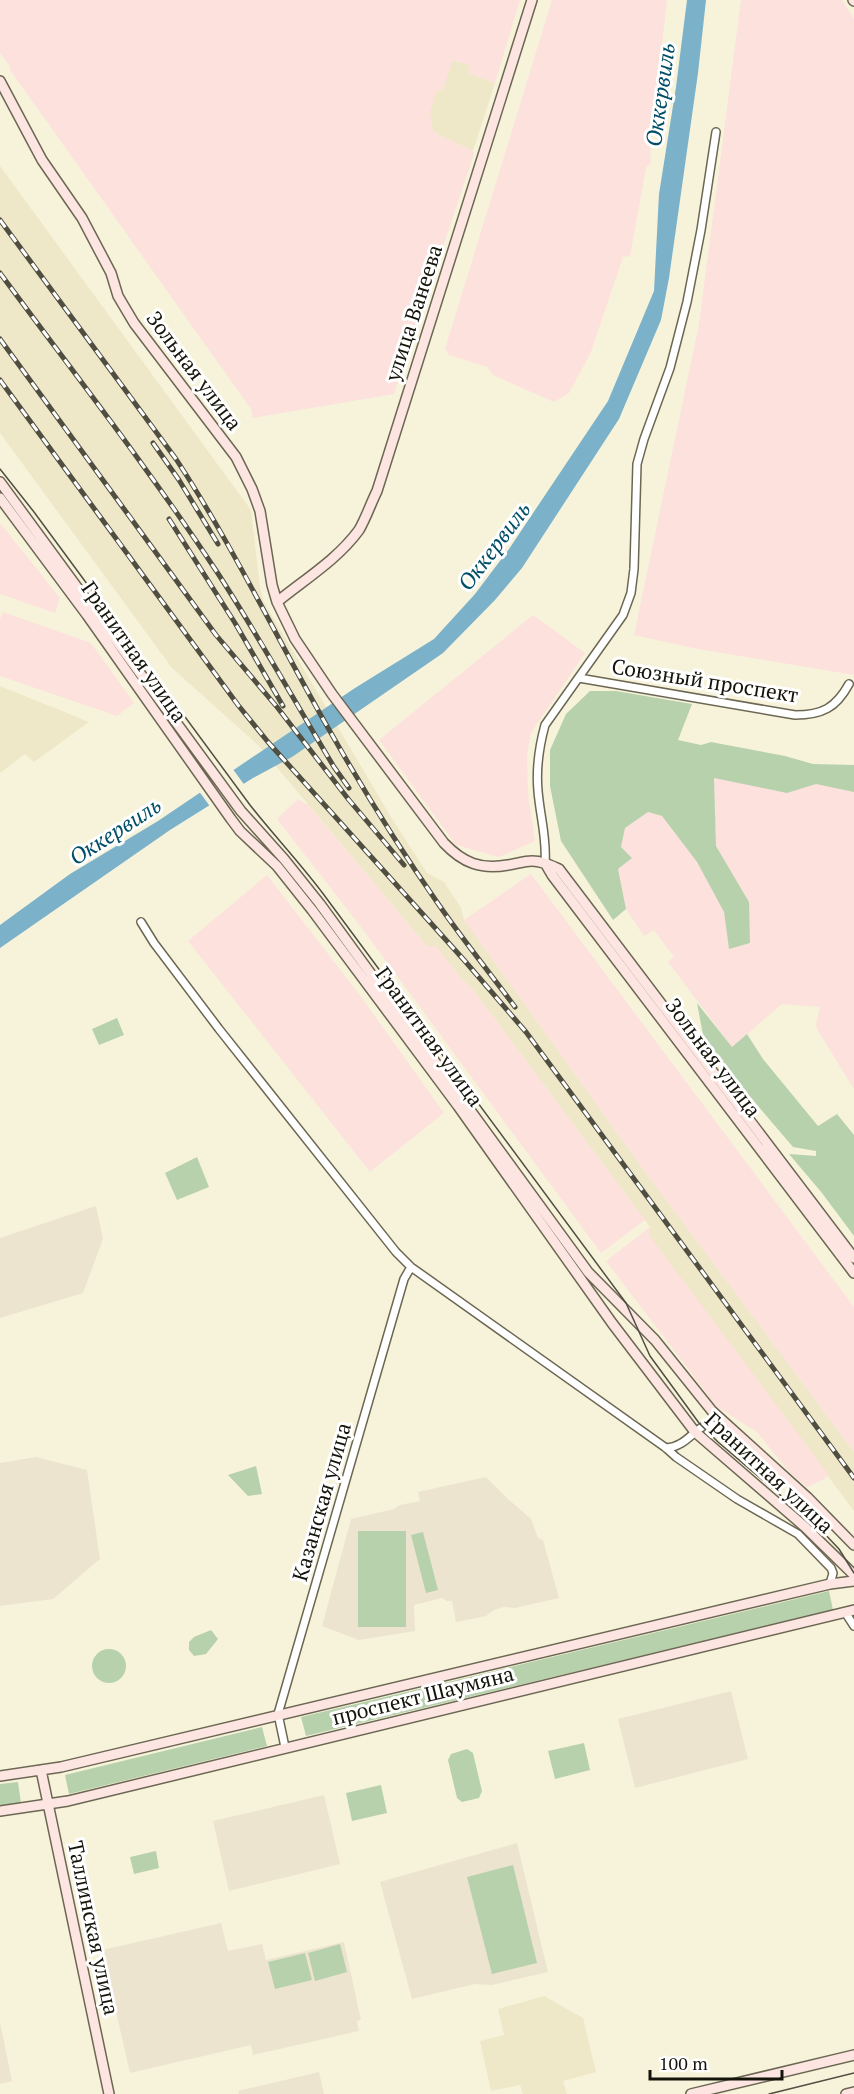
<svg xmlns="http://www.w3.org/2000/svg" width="854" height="2094" font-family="'PT Serif',serif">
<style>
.built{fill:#eee8c8}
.industrial{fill:#fce1dd}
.education{fill:#ece4ce}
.green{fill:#b8d1ad}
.water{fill:#7bb2ca}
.pier{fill:#f7f3db}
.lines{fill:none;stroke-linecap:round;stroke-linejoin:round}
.street-casing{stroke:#6c6753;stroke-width:10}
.secondary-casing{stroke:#6c6753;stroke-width:12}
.street{stroke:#fff;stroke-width:7}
.secondary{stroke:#fde5e2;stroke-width:9}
.tram{stroke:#4f4e41;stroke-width:1.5}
.rail-casing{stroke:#4f4e41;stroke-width:5}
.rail{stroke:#fff;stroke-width:3;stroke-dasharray:9;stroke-linecap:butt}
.labels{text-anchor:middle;stroke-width:6;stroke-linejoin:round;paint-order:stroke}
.street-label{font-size:21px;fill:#15140b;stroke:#fff}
.water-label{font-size:22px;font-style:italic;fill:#004e67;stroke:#fff}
</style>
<rect width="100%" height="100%" fill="#f7f3db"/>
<path class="built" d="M452,60L470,65L468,73L495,83L473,151L433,132L429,112L437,90L442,91Z
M0,166L251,510L260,588L264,602L391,817L427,873L444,882L461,908L464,920L643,1169L854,1452V1511L648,1235L650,1227L645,1220L474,991L461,978L436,946H427L259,746L172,668L0,433Z
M0,686L89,722L34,762L25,754L0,773Z
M544,1996L583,2018L596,2072L563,2081L567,2094H523L520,2085L491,2091L480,2041L504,2035L498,2009Z"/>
<path class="industrial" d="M0,0H520L495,83L468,73L470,65L453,60L442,91L437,90L430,112L433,132L473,151L474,154L394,394L253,418L251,409L10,70V67L0,53Z
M552,0H667L650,150L651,163L646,168L630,256L623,257L591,352L569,393L554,402L493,375L487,367L449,355L445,349Z
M741,0H842L854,19V675L693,648L634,635L699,324Z
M0,523L60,598L55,613L0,594Z
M3,612L91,643L134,703L117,716L0,676V619Z
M533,615L585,653L531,733L527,756L528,794L535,841L499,857L456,845L379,740Z
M719,759L854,788V1089L818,1031L816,1025L820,1007L782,1004L732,1047L668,962L674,957L654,930L644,936L626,909L618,869L631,858L621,847L625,828L648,812L662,816L697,862L724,912L729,949L749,902L716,846L713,777Z
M298,799L308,805L427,946H436L461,978L474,991L645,1220L601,1253L361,927L277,819Z
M531,874L854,1307V1452L643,1169L464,920Z
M267,875L359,994L444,1113L370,1172L188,941Z
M650,1227L649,1235L829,1475L822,1480L807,1487L790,1473L757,1432L717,1407L606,1261Z"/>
<path class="education" d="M96,1206L103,1239L83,1293L0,1318V1238Z
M36,1457L87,1470L100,1559L53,1599L0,1606V1463Z
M486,1477L508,1499L531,1519L538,1538L543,1540L559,1598L515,1608L504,1607L494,1610L486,1616L456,1622L452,1601H447L442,1598L414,1605L415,1631L359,1640L322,1626L351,1519L394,1509L400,1505L420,1501L418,1492Z
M731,1691L748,1759L635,1788L618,1719Z
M324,1795L340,1864L229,1891L213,1821Z
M517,1843L548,1972L492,1985L475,1984L412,1999L380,1882Z
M221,1923L228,1951L262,1944L266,1960L344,1942L361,2020L357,2021L359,2031L253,2055L251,2045L130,2073L102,1950Z
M0,2022L12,2081L0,2084Z
M319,2072L324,2094H239L238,2091Z"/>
<path class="green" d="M590,691H616L692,704L678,740L701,745L711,742L785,756L813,764L854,765V792L816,784L787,793L714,778L716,846L749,902L750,943L729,949L724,912L697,862L662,816L648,812L625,828L621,847L632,858L618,869L626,909L613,920L561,841L550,786V750L566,714Z
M697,1003L732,1047L747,1034L763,1059L818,1126L837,1114L854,1135V1236L822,1193L789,1154L816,1156V1151L793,1147L735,1079L703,1035Z
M117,1018L124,1035L99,1045L92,1029Z
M197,1157L209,1187L177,1200L165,1173Z
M256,1466L262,1494L248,1496L228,1475Z
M358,1531H406V1627H358Z
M423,1532L438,1590L426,1593L411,1535Z
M829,1591L833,1610L306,1736L301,1717Z
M211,1630L218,1639L206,1654L194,1656L189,1650V1642L194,1637Z
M92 1666a17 17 0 1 1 34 0a17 17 0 1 1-34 0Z
M262,1727L267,1746L69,1794L65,1775Z
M584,1743L590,1770L555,1779L548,1751Z
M467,1749L473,1753L482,1791L479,1798L462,1802L457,1798L448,1760L451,1754Z
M18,1782L21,1803L0,1806V1784Z
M381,1785L387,1813L352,1821L346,1793Z
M156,1851L159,1868L134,1874L130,1857Z
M513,1865L537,1963L492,1974L467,1877Z
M340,1944L347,1972L315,1981L308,1953Z
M305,1953L312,1980L275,1989L268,1962Z"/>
<path class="water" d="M687,0H706L698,73L669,278L661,320L619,419L522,568L495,600L443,653L292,757L253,778L170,830L0,948V925L70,874L158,821L355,688L434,639L475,594L509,549L608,401L654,291L659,194L676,87Z"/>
<path class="pier" d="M232,768L246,787L212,809L198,790Z"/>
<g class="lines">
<defs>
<path id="street" d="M579,678L795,715C822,715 836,708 849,684
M545,863C547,838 540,816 538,791C536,769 539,747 545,725L623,615L631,593L634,569L637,464L644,439L670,368L687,302L701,230L716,132
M141,922L154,943L219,1029L396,1252L411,1267L666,1448L676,1457L737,1499L798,1534L831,1568L833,1573L830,1584
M666,1448C688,1447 697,1423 711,1425C720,1426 729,1433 737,1437
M845,1612L854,1626
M285,1747L278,1714L404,1279L411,1267"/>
<path id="secondary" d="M853,0L854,1
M0,81L42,160L82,218L111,273L118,296L134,323L236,457L252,489L260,511L272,585L277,602L295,639L332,694L444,843C463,863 481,870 508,865C516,864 524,861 532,861C542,861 550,865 559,869L854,1258
M0,482L241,811L284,859L320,904L588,1272L655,1340L712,1411L807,1497L854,1545
M0,498L87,615L231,819L240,831L277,866L312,910L458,1106L612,1323L695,1432L805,1527L854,1575
M277,602C305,579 337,560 359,530C366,518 371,503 377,491L532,0
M545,863L552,875L854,1273
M41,1770L109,2094
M0,1776L61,1767L830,1584L854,1581
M0,1811L68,1801L854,1610
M691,2094L854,2055
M846,2094L854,2092"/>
</defs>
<use href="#street" class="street-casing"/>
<use href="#secondary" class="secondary-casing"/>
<use href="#street" class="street"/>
<use href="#secondary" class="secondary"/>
<path class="tram" d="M0,469L34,512L250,805C275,837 303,866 327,899L626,1303L650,1356L699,1423L718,1442L821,1530L839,1549L854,1573
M769,2094L854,2073"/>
<defs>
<path id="rail" d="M0,220L176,459C235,549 281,647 335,740C367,796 402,852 439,905C463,940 490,973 515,1007
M0,273C73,372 149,469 217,572C258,635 295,702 334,767L349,788
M0,339L216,635L277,707L349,800L404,865
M0,380L238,705L268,742L464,960L526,1032L854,1478
M153,443L179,480L218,544
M169,519L235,623L283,706"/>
</defs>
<use href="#rail" class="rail-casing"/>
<use href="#rail" class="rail"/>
</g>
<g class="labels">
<g class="street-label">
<text transform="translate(414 313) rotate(-72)" y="7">улица Ванеева</text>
<text transform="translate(194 371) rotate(53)" y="7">Зольная улица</text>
<text transform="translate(134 652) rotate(55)" y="7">Гранитная улица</text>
<text transform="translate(705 681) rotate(9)" y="7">Союзный проспект</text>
<text transform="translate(429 1037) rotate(54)" y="7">Гранитная улица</text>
<text transform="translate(713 1058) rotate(53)" y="7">Зольная улица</text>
<text transform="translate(769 1473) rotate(43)" y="7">Гранитная улица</text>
<text transform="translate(322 1502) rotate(-74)" y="7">Казанская улица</text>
<text transform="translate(423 1696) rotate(-14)" y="7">проспект Шаумяна</text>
<text transform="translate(93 1928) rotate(78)" y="7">Таллинская улица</text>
</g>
<g class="water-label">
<text transform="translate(660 95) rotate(-82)" y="8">Оккервиль</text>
<text transform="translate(494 546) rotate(-53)" y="8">Оккервиль</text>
<text transform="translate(115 831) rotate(-33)" y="8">Оккервиль</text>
</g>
</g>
<path d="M650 2070v9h132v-9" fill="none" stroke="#15140b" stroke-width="3"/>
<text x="659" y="2070" font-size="18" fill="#15140b" stroke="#ffffff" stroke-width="4.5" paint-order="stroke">100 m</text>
</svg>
